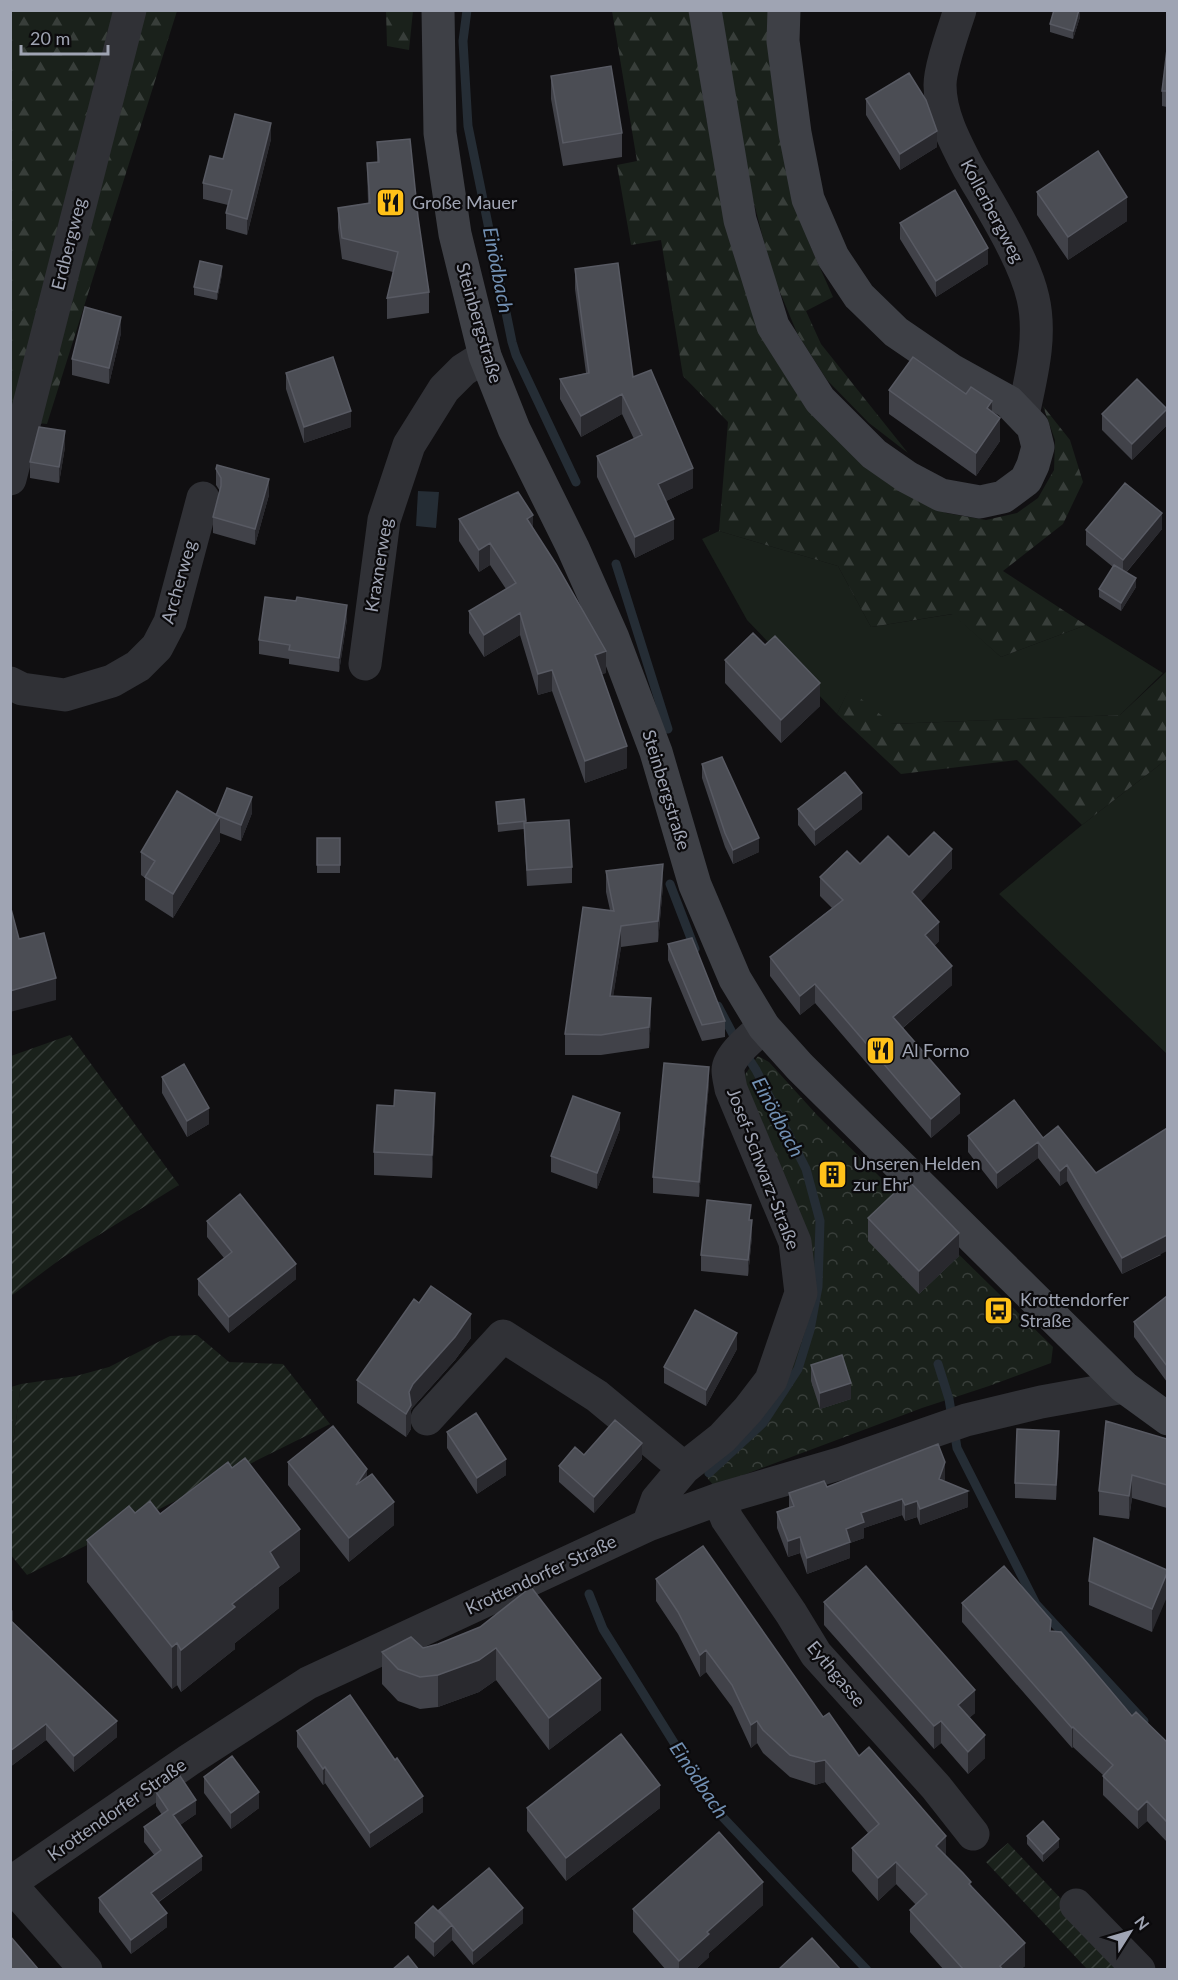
<svg xmlns="http://www.w3.org/2000/svg" width="1178" height="1980" font-family="Lato,sans-serif">
<style>
.grass{fill:#1a211b}
.forest{fill:url(#forest-firs)}
.park{fill:url(#park-crowns)}
.garden{fill:url(#garden-furrows)}
.water{fill:#252d35}
.lines{fill:none;stroke-linecap:round;stroke-linejoin:round}
.stream{stroke:#252d35;stroke-width:9}
.street{stroke:#303136;stroke-width:33}
.secondary{stroke:#3e4046;stroke-width:33}
.wall{fill:#414249}
.shaded-wall{fill:#29292e}
.building{fill:#4b4d54;stroke:#585a63;stroke-width:1.5}
.labels{text-anchor:middle;stroke-width:4.5;stroke-linejoin:round;paint-order:stroke}
.poi-label{font-size:18px;fill:#9fa4b3;stroke:#0b0a0c;text-anchor:start}
.street-label{font-size:18px;fill:#9fa4b3;stroke:#0b0a0c}
.water-label{font-size:20px;font-style:italic;fill:#7290b3;stroke:#0b0a0c}
</style>
<defs>
<pattern id="forest-firs" width="22" height="20" patternUnits="userSpaceOnUse" patternTransform="scale(1.5)"><rect width="22" height="20" fill="#1a211b"/><path d="M5 1l3.5 6h-7zM16 11l3.5 6h-7z" fill="#383e3a"/></pattern>
<pattern id="park-crowns" width="20" height="18" patternUnits="userSpaceOnUse" patternTransform="scale(1.5)"><rect width="20" height="18" fill="#1a211b"/><path d="M2 6a3 3 0 1 1 6 0M12 15a3 3 0 1 1 6 0" fill="none" stroke="#383e3a"/></pattern>
<pattern id="garden-furrows" width="10" height="10" patternUnits="userSpaceOnUse" patternTransform="scale(1.5)"><rect width="10" height="10" fill="#1a211b"/><path d="M-1 1l2-2M0 10L10 0M9 11l2-2" fill="none" stroke="#383e3a"/></pattern>
</defs>
<rect width="100%" height="100%" fill="#100f11"/>
<path class="grass" d="M719,531L838,566L871,627L953,614L1001,657L1086,625L1163,673L1120,715L891,724L849,690L837,714L747,620L702,539Z
M1167,759V1054L999,894L1082,825Z"/>
<path class="forest" d="M11,11H177L47,424L11,420Z
M386,11H413L409,50L387,46Z
M612,11H692L706,117L737,255L887,483L946,513L986,520L1017,513L1038,498L1054,470L1055,440L1043,406L1070,440L1083,482L1063,524L1003,571L1086,625L1001,657L952,614L871,627L838,566L719,531L728,422L683,376L661,240L631,245L617,165L637,161Z
M718,11H769L789,173L809,243L833,297L806,311L821,344L908,453L869,423L827,380L797,333L772,273L741,153Z
M1167,671V759L1082,825L1017,760L901,774L837,714L849,689L892,724L1120,715Z
M21,1384L11,1457V1458V1387Z"/>
<path class="park" d="M758,1056L769,1062L817,1115L1053,1347L1051,1363L989,1386L922,1408L714,1486L700,1469L799,1341L744,1076Z"/>
<path class="garden" d="M70,1035L179,1185L62,1258L11,1296V1056Z
M197,1335L229,1362L283,1364L330,1424L27,1575L11,1555V1458L21,1384L76,1376L109,1367L170,1336Z
M1008,1843L1128,1969H1087L986,1862Z"/>
<path class="water" d="M418,491L439,492L436,528L416,526Z"/>
<g class="lines">
<path class="stream" d="M467,10L463,41L468,126L512,342L516,355L576,482
M616,564L668,729
M670,884L695,949
M718,1006L737,1042
M938,1364L949,1399L957,1448L1036,1604L1144,1721
M709,1473L763,1423L798,1369L810,1330L818,1287L820,1221L806,1169L756,1070L745,1053
M589,1594L603,1629L716,1810L867,1970"/>
<path class="street" d="M960,10C954,29 940,67 940,85C940,114 955,142 968,167C989,204 1024,258 1033,298C1042,337 1031,377 1023,415
M10,479L130,10
M365,664L384,520L409,445L444,389L463,370L485,356
M10,683L22,689L65,695L112,681L138,666L157,647L170,622L203,498
M427,1419L503,1336L597,1396L684,1468
M719,1499L727,1519L791,1613L816,1654L936,1787L973,1834
M648,1525L657,1500L684,1468L722,1438L748,1410L771,1380L801,1293L795,1242L731,1089C730,1083 728,1076 728,1070C728,1056 754,1035 764,1027
M10,1883L189,1760L308,1683L648,1525L719,1499L842,1463L966,1420L1041,1402L1124,1387
M10,1884L86,1970
M1076,1905L1139,1970"/>
<path class="secondary" d="M438,10L440,133L455,234L485,356L514,429L573,548L613,638L656,752L695,885L735,979L764,1027L800,1067L1124,1387L1168,1419
M705,10L740,220L773,326L820,400L874,454L907,477L941,495L980,502L1003,497L1026,480L1033,465L1038,447L1033,427L1009,402L953,371L896,332L859,296L833,257L808,199L795,133L783,41L784,10"/>
</g>
<path class="wall" d="M1080,17L1073,39L1050,32V24Z
M1167,49V107L1162,106V91Z
M551,76L622,133V157L563,166L551,99Z
M866,99L937,147L900,170L866,115Z
M271,139L247,235L226,229V213L228,205L203,199V183L223,159Z
M377,142L418,217L429,292V313L387,319V298L393,272L342,259L338,228V208L368,203L367,163L377,162Z
M1037,192L1127,221L1068,260L1037,215Z
M900,223L988,264L936,297L900,239Z
M575,269L693,488L666,501L674,539L635,558L597,477V456L634,439L622,414L581,437L560,399V379L586,373L575,289Z
M222,274L217,300L194,295V287Z
M121,333L109,384L72,375V359Z
M286,373L351,427L304,443L286,389Z
M889,390L966,394L992,411L1000,441L976,476L889,414Z
M1102,414L1167,425L1132,460L1102,430Z
M65,447L59,483L30,478V462Z
M216,469L269,495L255,545L213,533V517L220,491L216,485Z
M459,519L533,529L606,673L601,674L627,768L585,783L552,691L538,695L520,635L484,657L469,633V611L506,589L490,565L479,572L459,541Z
M1162,529L1126,573L1136,587L1121,611L1099,597V589L1113,567L1086,545V530Z
M347,619L339,672L289,664V659L259,654V640Z
M725,660L820,706L781,743L725,683Z
M702,764L759,852L733,864L725,847L702,778Z
M496,802L526,821V823L572,867V883L527,886L524,829L498,832Z
M798,809H862L815,846L798,825Z
M252,813L241,841L220,833V841L173,918L145,900V878L141,875V852L216,815Z
M317,838H340V873H317Z
M909,857L952,868L921,901L939,941L934,946L952,985L903,1028L960,1113L931,1138L815,1003L800,1015L770,976V957L832,908L820,896V877L860,864Z
M606,871L663,885L658,942L621,947L613,996L651,1019L649,1048L601,1055H565V1034L610,910L606,892Z
M668,944L725,1021V1037L702,1041L668,960Z
M162,1077L209,1124L187,1137L162,1093Z
M709,1083L699,1197L653,1193V1177Z
M435,1116L432,1178L374,1175V1152Z
M620,1129L597,1189L551,1172V1156Z
M968,1136L1043,1138L1161,1255L1122,1274L1067,1181L1060,1186L1038,1158L997,1189L968,1152Z
M868,1218L959,1256L919,1294L868,1241Z
M751,1220L752,1236L748,1276L701,1271V1255Z
M207,1221L296,1279L229,1333L198,1295V1279L224,1258L207,1237Z
M1167,1296V1382L1134,1337V1322Z
M471,1338L455,1360L413,1407L411,1410V1429L406,1437L357,1403V1380Z
M737,1349L706,1406L664,1383V1367Z
M811,1365L851,1399L820,1409L811,1381Z
M447,1432L506,1475L477,1494L447,1448Z
M1167,1439V1508L1132,1498L1129,1519L1099,1515V1491Z
M1059,1447L1056,1500L1015,1498V1483Z
M642,1459L594,1513L559,1482V1466Z
M288,1462L367,1477L394,1525L349,1562L288,1485Z
M945,1478L944,1481L968,1507L920,1525L917,1517L905,1521L902,1515L864,1528V1538L850,1543V1558L807,1574L800,1553L788,1557L777,1528V1512L789,1508V1493L827,1487Z
M135,1513L160,1514L300,1571L279,1587V1608L235,1643V1649L181,1692L177,1685L172,1689L87,1582V1540Z
M1167,1570L1152,1632L1089,1605V1581Z
M656,1579L823,1717L859,1756L971,1885L1025,1966L1020,1970H944L910,1932V1910L916,1905L896,1884L878,1901L852,1871V1848L868,1833L825,1782L815,1785L790,1777L763,1753L757,1743L751,1748L732,1707L706,1672L700,1677L678,1634L656,1601Z
M824,1602L975,1713L969,1718L985,1758L968,1774L941,1743L934,1749L824,1625Z
M962,1603L1051,1631L1132,1716L1167,1742V1842L1147,1821L1138,1829L1103,1795V1775L1073,1747L1072,1748L962,1622Z
M10,1606L13,1622L117,1737L74,1772L46,1740L10,1767Z
M480,1627L601,1710L549,1750L496,1680L479,1692L438,1707L420,1709L398,1701L382,1684V1652L423,1648L438,1644Z
M297,1731L423,1812L370,1848L325,1783L323,1785L297,1747Z
M204,1777L259,1808L231,1829L204,1793Z
M156,1792L196,1814L180,1825L202,1870L159,1902L167,1927L131,1954L99,1912V1898L155,1856L144,1842V1827L162,1815L156,1806Z
M527,1808H660L566,1881L527,1831Z
M1027,1836L1059,1847L1043,1862L1027,1844Z
M763,1905L709,1953V1957L695,1970H666L633,1932V1909Z
M439,1910L523,1923L473,1965L452,1940L434,1957L415,1938V1923L439,1912Z"/>
<path class="shaded-wall" d="M1080,10V17L1073,39V31Z
M271,123V139L247,235V219Z
M937,131V147L900,170V154Z
M1127,197V221L1068,260V237Z
M988,248V264L936,297V281Z
M222,266V274L217,300V292Z
M121,317V333L109,384V368Z
M622,394V414L581,437V416Z
M992,401V425L987,408Z
M1167,409V425L1132,460V444Z
M351,411V427L304,443V427Z
M1000,418V441L976,476V453Z
M65,431V447L59,483V467Z
M693,468V488L658,505V484Z
M269,479V495L255,545V529Z
M1162,513V529L1123,576V560Z
M533,515V537L527,519Z
M674,519V539L635,558V537Z
M490,543V565L479,572V550Z
M1136,578V587L1121,611V603Z
M347,605V619L339,672V658Z
M520,613V635L484,657V635Z
M606,651V673L595,676V655Z
M552,670V691L538,695V674Z
M820,683V706L781,743V720Z
M627,746V768L585,783V761Z
M862,793V809L815,846V830Z
M252,797V813L241,841V825Z
M220,817V841L173,918V894Z
M759,838V852L733,864V850Z
M952,849V868L912,911V892Z
M663,864V885L658,942V921Z
M939,922V941L925,954V935Z
M621,926V947L610,1017V996Z
M952,966V985L893,1036V1017Z
M56,978V1000L10,1012V991Z
M815,984V1003L800,1015V996Z
M651,998V1019L649,1048V1027Z
M709,1067V1083L699,1197V1182Z
M435,1093V1116L432,1178V1155Z
M960,1094V1113L931,1138V1119Z
M209,1108V1124L187,1137V1121Z
M620,1113V1129L597,1189V1173Z
M1038,1142V1158L997,1189V1173Z
M1067,1165V1181L1060,1186V1171Z
M752,1220V1236L748,1276V1260Z
M959,1233V1256L919,1294V1271Z
M1167,1235V1251L1122,1274V1258Z
M296,1264V1279L229,1333V1317Z
M471,1314V1338L455,1360L413,1407L411,1410V1429L406,1437V1414L409,1392L413,1384Z
M737,1333V1349L706,1406V1390Z
M851,1383V1399L820,1409V1393Z
M1059,1431V1447L1056,1500V1485Z
M642,1443V1459L594,1513V1497Z
M506,1459V1475L477,1494V1478Z
M945,1462V1478L939,1495V1479Z
M367,1469V1492L356,1485Z
M1132,1475V1498L1129,1519V1496Z
M968,1491V1507L920,1525V1509Z
M902,1499V1515L864,1528V1538L850,1543V1558L807,1574V1558L846,1529L861,1513Z
M917,1501V1517L905,1521V1505Z
M394,1502V1525L349,1562V1538Z
M300,1529V1571L279,1587V1608L235,1643V1649L181,1692V1650L232,1604L270,1552Z
M800,1537V1553L788,1557V1541Z
M1167,1573V1597L1152,1632V1609Z
M13,1610V1626L10,1628V1612Z
M177,1643V1685L172,1689V1647Z
M496,1648V1680L479,1692L438,1707V1675Z
M706,1650V1672L700,1677V1655Z
M601,1678V1710L549,1750V1718Z
M975,1690V1713L958,1727V1705Z
M117,1721V1737L74,1772V1756Z
M757,1721V1743L751,1748V1725Z
M941,1721V1743L934,1749V1726Z
M46,1724V1740L10,1767V1751Z
M1073,1727V1747L1072,1748V1728Z
M985,1735V1758L968,1774V1752Z
M825,1760V1782L815,1785V1762Z
M325,1767V1783L323,1785V1769Z
M660,1785V1808L566,1881V1858Z
M259,1792V1808L231,1829V1813Z
M423,1796V1812L370,1848V1833Z
M196,1800V1814L173,1830V1815Z
M1147,1801V1821L1138,1829V1810Z
M946,1836V1859L936,1846Z
M1059,1839V1847L1043,1862V1854Z
M202,1856V1870L151,1907V1893Z
M896,1862V1884L878,1901V1878Z
M763,1882V1905L709,1953V1957L695,1970H679V1961L707,1932Z
M523,1908V1923L473,1965V1951Z
M167,1913V1927L131,1954V1940Z
M452,1925V1940L434,1957V1942Z
M1025,1943V1966L1020,1970H1000V1966Z"/>
<path class="building" d="M1054,10H1079L1073,31L1050,24Z
M1167,49V91H1162Z
M611,66L622,133L563,143L551,76Z
M909,73L926,100L937,131L900,154L866,99Z
M235,114L271,123L247,219L226,213L232,190L203,183L210,156L223,159Z
M410,139L418,217L429,292L387,298L398,252L342,238L338,208L370,203L367,163L379,162L377,142Z
M1098,151L1127,197L1068,237L1037,192Z
M955,190L988,248L936,281L900,223Z
M200,261L222,266L217,292L194,287Z
M618,263L633,377L651,370L693,468L658,484L674,519L635,537L597,456L642,435L622,394L581,416L560,379L589,373L575,269Z
M85,307L121,317L109,368L72,359Z
M333,357L351,411L304,427L286,373Z
M913,357L966,394L971,387L992,401L987,408L1000,418L976,453L889,390Z
M1137,379L1167,409L1132,444L1102,414Z
M39,427L65,431L59,467L30,462Z
M217,465L269,479L255,529L213,517L221,486V478L216,469Z
M1125,483L1162,513L1123,560L1086,530Z
M518,492L533,515L527,519L556,564L606,651L595,655L627,746L585,761L552,670L538,674L520,613L484,635L469,611L516,583L490,543L479,550L459,519Z
M1114,565L1136,578L1121,603L1099,589Z
M265,597L296,601L297,597L347,605L339,658L289,650L290,645L259,640Z
M753,633L765,645L775,636L820,683L781,720L725,660Z
M722,757L759,838L733,850L725,833L702,764Z
M845,772L862,793L815,830L798,809Z
M227,788L252,797L241,825L216,815Z
M177,791L220,817L173,894L145,877L155,861L141,852Z
M524,799L526,821L498,824L496,802Z
M569,820L572,867L527,870L524,823Z
M934,832L952,849L912,892L939,922L925,935L952,966L893,1017L960,1094L931,1119L815,984L800,996L770,957L843,900L820,877L847,851L860,864L888,836L909,857Z
M317,838H340V865H317Z
M663,864L658,921L621,926L610,996L651,998L649,1027L601,1035L565,1034L583,907L614,911L606,871Z
M10,905L19,939L44,933L56,978L10,991Z
M692,938L725,1021L702,1025L668,944Z
M664,1063L709,1067L699,1182L653,1177Z
M184,1064L209,1108L187,1121L162,1077Z
M395,1090L435,1093L432,1155L374,1152L377,1105L394,1106Z
M573,1096L620,1113L597,1173L551,1156Z
M1014,1100L1043,1138L1058,1126L1096,1173L1167,1128V1235L1122,1258L1067,1165L1060,1171L1038,1142L997,1173L968,1136Z
M908,1180L959,1233L919,1271L868,1218Z
M240,1194L296,1264L229,1317L198,1279L232,1252L207,1221Z
M707,1200L751,1205L749,1220H752L748,1260L701,1255Z
M431,1286L471,1314L455,1337L413,1384L409,1392L411,1405L406,1414L357,1380L414,1299L419,1303Z
M1167,1296V1366L1134,1322Z
M695,1310L737,1333L706,1390L664,1367Z
M842,1355L851,1383L820,1393L811,1365Z
M476,1413L506,1459L477,1478L447,1432Z
M615,1420L642,1443L594,1497L559,1466L575,1447L584,1455Z
M1106,1421L1167,1439V1485L1132,1475L1129,1496L1099,1491Z
M333,1426L367,1469L356,1485L372,1474L394,1502L349,1538L288,1462Z
M1017,1429L1059,1431L1056,1485L1015,1483Z
M938,1444L945,1462L939,1479L968,1491L920,1509L917,1501L905,1505L902,1499L861,1513L864,1522L846,1529L850,1542L807,1558L800,1537L788,1541L777,1512L794,1506L789,1493L824,1481L827,1487Z
M245,1458L300,1529L270,1552L279,1567L232,1604L235,1607L181,1650L177,1643L172,1647L87,1540L129,1506L135,1513L150,1501L160,1514L228,1462L232,1468Z
M1094,1538L1167,1570V1573L1152,1609L1089,1581Z
M703,1546L823,1717L829,1713L859,1756L869,1747L946,1836L936,1846L963,1873L971,1882L969,1884L1025,1943L1000,1966L1003,1970H964L910,1910L927,1894L896,1862L878,1878L852,1848L879,1824L825,1760L815,1762L790,1755L763,1730L757,1721L751,1725L732,1685L706,1650L700,1655L678,1612L656,1579Z
M866,1566L975,1690L958,1705L985,1735L968,1752L941,1721L934,1726L824,1602Z
M1004,1566L1051,1620L1050,1631L1061,1632L1132,1716L1136,1712L1167,1742V1822L1147,1801L1138,1810L1103,1776L1113,1765L1073,1727L1072,1728L962,1603Z
M531,1587L601,1678L549,1718L496,1648L479,1660L438,1675L420,1677L398,1669L382,1652L411,1637L423,1648L438,1644L480,1627Z
M10,1620L117,1721L74,1756L46,1724L10,1751Z
M350,1695L395,1760L397,1758L423,1796L370,1833L325,1767L323,1769L297,1731Z
M621,1734L660,1785L566,1858L527,1808Z
M232,1756L259,1792L231,1813L204,1777Z
M180,1776L196,1800L173,1815L202,1856L151,1893L167,1913L131,1940L99,1898L161,1850L144,1827L168,1810L156,1792Z
M1043,1821L1059,1839L1043,1854L1027,1836Z
M719,1832L763,1882L707,1932L709,1934L679,1961L633,1909Z
M489,1868L523,1908L473,1951L452,1925L434,1942L415,1923L433,1906L452,1925L439,1910Z
M10,1936L39,1970H10Z
M812,1938L841,1970H778Z
M408,1956L419,1970H392Z"/>
<defs>
<symbol id="restaurant-square" viewBox="-11 -11 22 22"><rect x="-9" y="-9" width="18" height="18" rx="4" fill="#ffc119" stroke="#0b0a0c"/><path d="M-5-6h1v4h1v-4h1v4h1v-4h1v5L-1.5 .5V6h-2V.5L-5-1ZM5-6V6H3V1.5H1.5Q1.5-4 5-6Z" fill="#111"/></symbol>
<symbol id="building-square" viewBox="-11 -11 22 22"><rect x="-9" y="-9" width="18" height="18" rx="4" fill="#ffc119" stroke="#0b0a0c"/><path d="M-4-6H4V6H1V3H-1V6H-4ZM-2.5-4.3h1.7v1.8h-1.7ZM.8-4.3h1.7v1.8H.8ZM-2.5-1h1.7V.8h-1.7ZM.8-1h1.7V.8H.8Z" fill="#111"/></symbol>
<symbol id="bus-square" viewBox="-11 -11 22 22"><rect x="-9" y="-9" width="18" height="18" rx="4" fill="#ffc119" stroke="#0b0a0c"/><path d="M-5-6H5V4H4V6H2V4H-2V6H-4V4H-5ZM-3.5-4V0h7V-4ZM-3.5 1.2v1.5H-2V1.2ZM2 1.2v1.5H3.5V1.2Z" fill="#111"/></symbol>
</defs>
<g fill-rule="evenodd">
<use href="#restaurant-square" x="374" y="186" width="33" height="33"/>
<use href="#restaurant-square" x="864" y="1034" width="33" height="33"/>
<use href="#building-square" x="816" y="1158" width="33" height="33"/>
<use href="#bus-square" x="982" y="1294" width="33" height="33"/>
</g>
<g class="labels">
<g class="poi-label">
<text x="412" y="209">Große Mauer</text>
<text x="902" y="1057">Al Forno</text>
<text x="853" y="1170">Unseren Helden<tspan x="853" dy="21">zur Ehr'</tspan></text>
<text x="1020" y="1306">Krottendorfer<tspan x="1020" dy="21">Straße</tspan></text>
</g>
<g class="street-label">
<text transform="translate(992 211) rotate(62)" y="6">Kollerbergweg</text>
<text transform="translate(69 244) rotate(-76)" y="6">Erdbergweg</text>
<text transform="translate(479 323) rotate(74)" y="6">Steinbergstraße</text>
<text transform="translate(379 565) rotate(-81)" y="6">Kraxnerweg</text>
<text transform="translate(179 582) rotate(-74)" y="6">Archerweg</text>
<text transform="translate(666 790) rotate(73)" y="6">Steinbergstraße</text>
<text transform="translate(763 1169) rotate(69)" y="6">Josef-Schwarz-Straße</text>
<text transform="translate(541 1575) rotate(-25)" y="6">Krottendorfer Straße</text>
<text transform="translate(836 1674) rotate(50)" y="6">Eythgasse</text>
<text transform="translate(117 1810) rotate(-35)" y="6">Krottendorfer Straße</text>
</g>
<g class="water-label">
<text transform="translate(498 270) rotate(79)" y="7">Einödbach</text>
<text transform="translate(778 1117) rotate(62)" y="7">Einödbach</text>
<text transform="translate(699 1780) rotate(56)" y="7">Einödbach</text>
</g>
</g>
<rect width="1178" height="1980" fill="none" stroke="#9fa4b3" stroke-width="24"/>
<g transform="translate(1130 1932) rotate(53)" stroke="#0b0a0c" stroke-width="4.5" paint-order="stroke">
<path d="M0-4.5L10 22L0 15L-10 22Z" fill="#9fa4b3"/>
<text y="-9" font-size="16" font-weight="bold" text-anchor="middle" fill="#9fa4b3">N</text>
</g>
<path d="M21 45v9h87v-9" fill="none" stroke="#9fa4b3" stroke-width="3"/>
<text x="30" y="45" font-size="18" fill="#9fa4b3" stroke="#0b0a0c" stroke-width="4.5" paint-order="stroke">20 m</text>
</svg>
